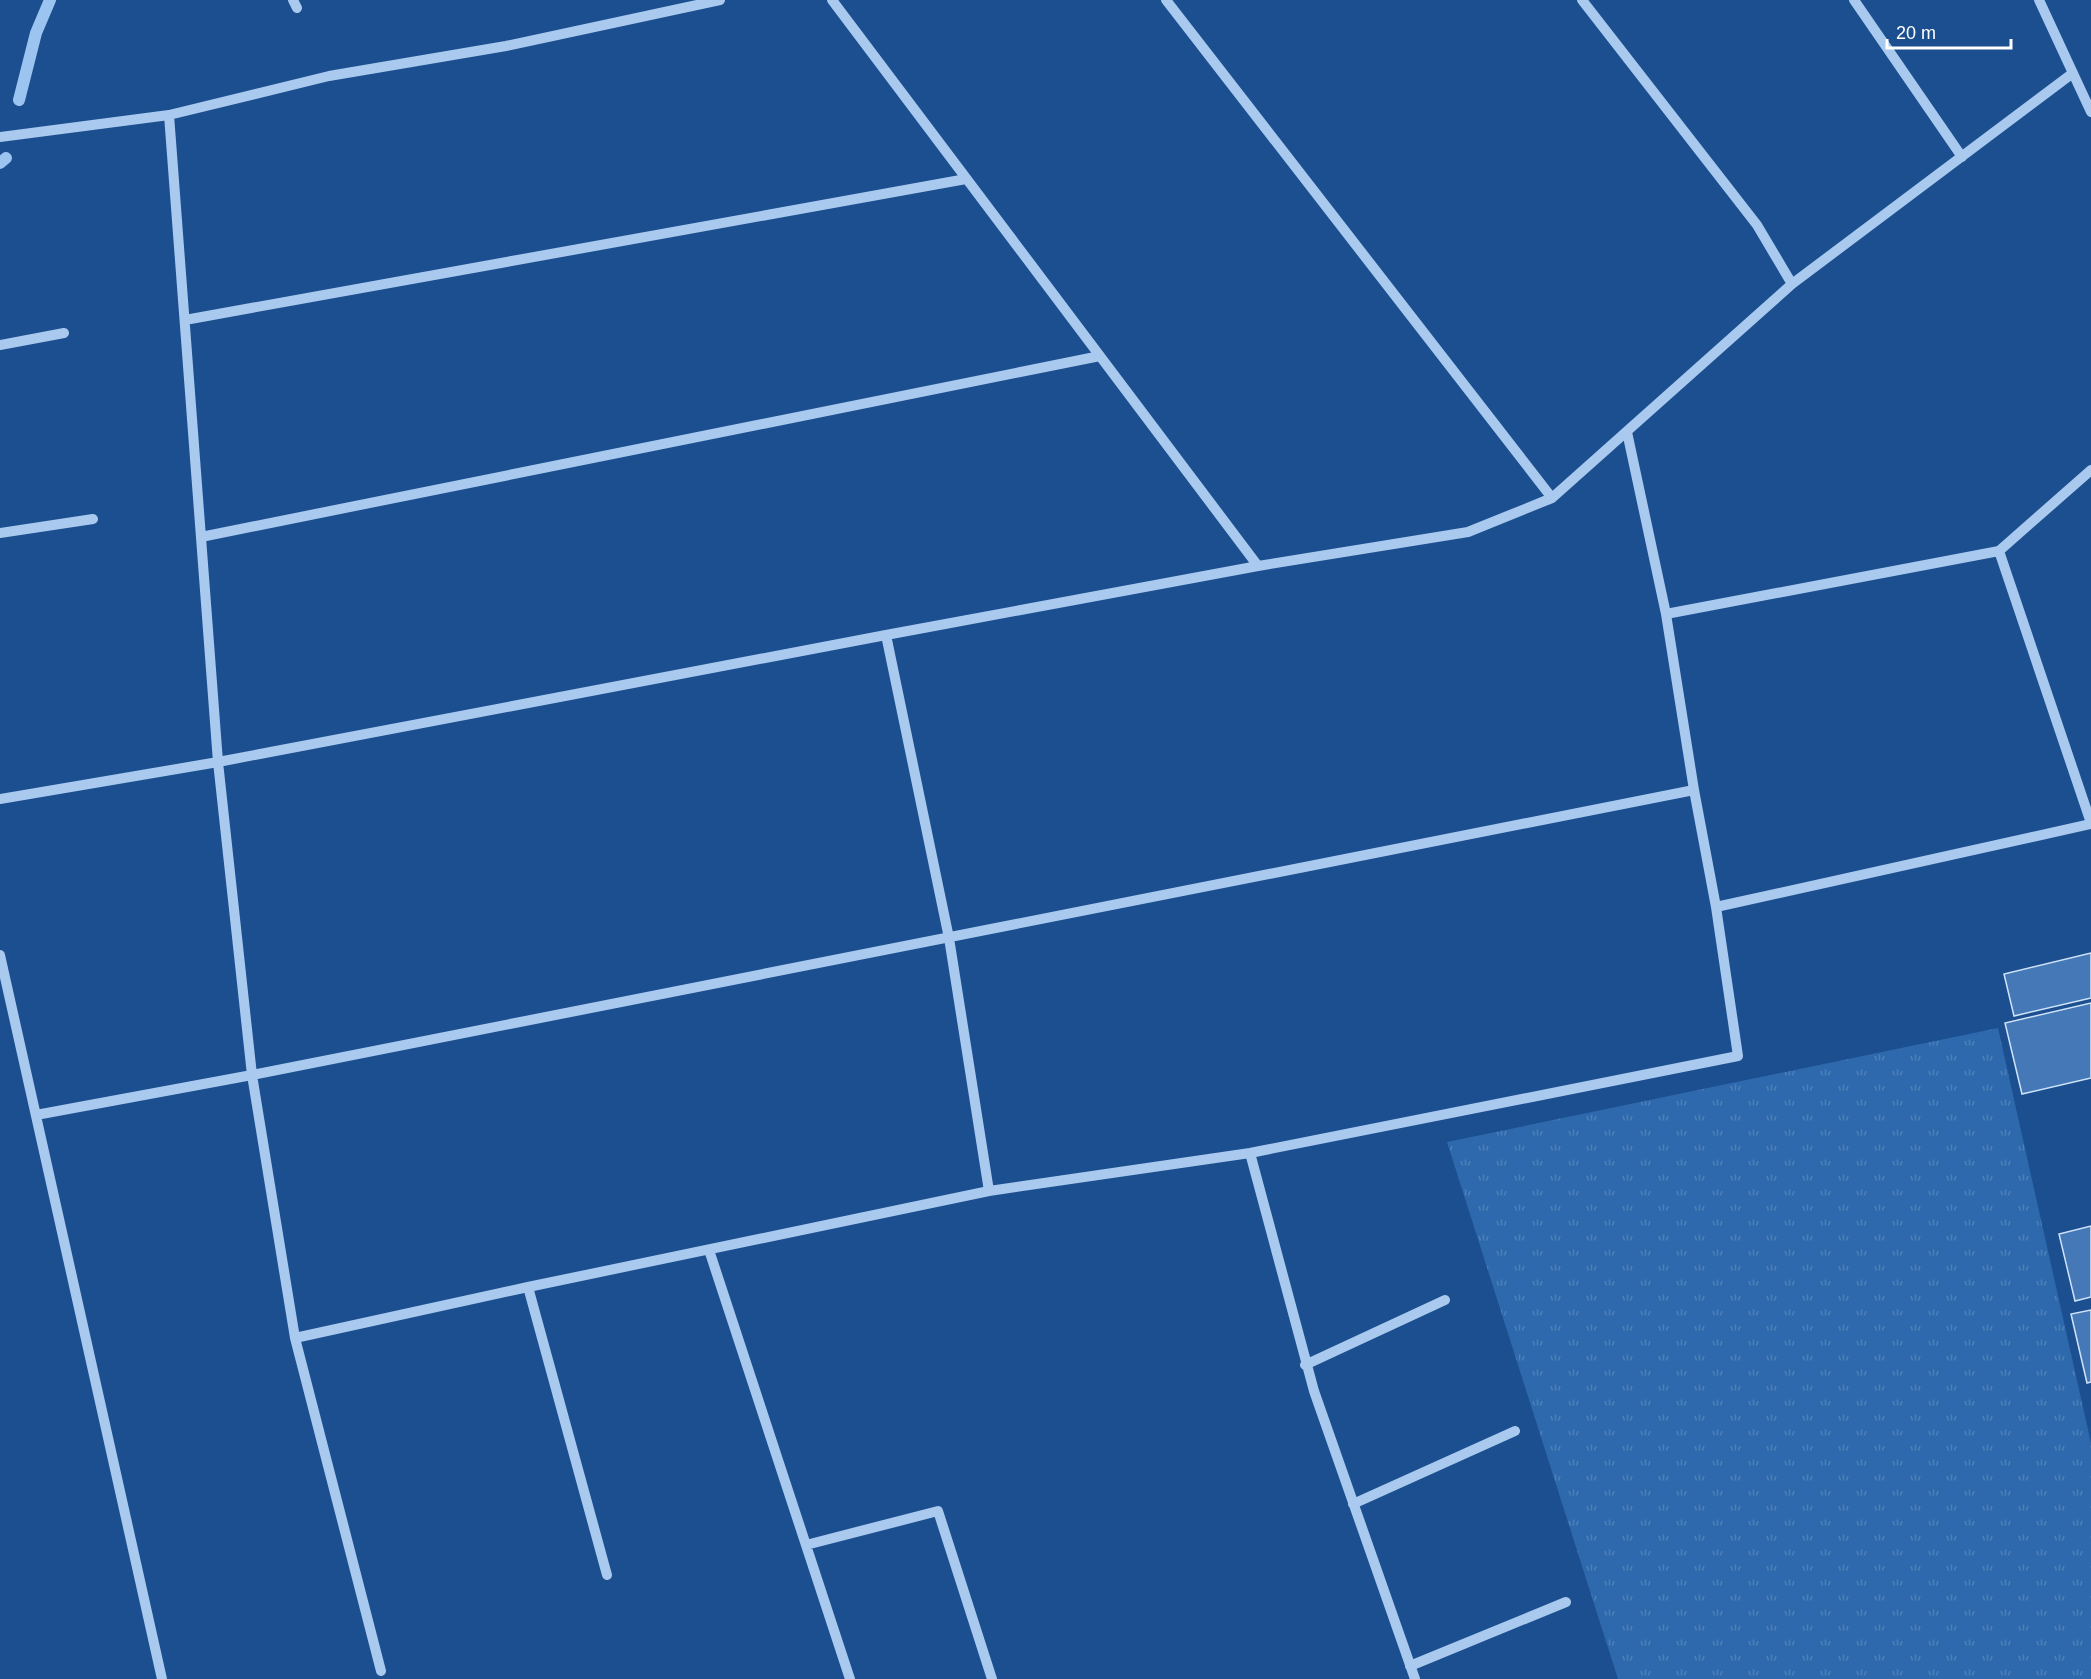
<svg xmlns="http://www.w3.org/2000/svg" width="2091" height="1679" font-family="Arial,sans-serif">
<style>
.grass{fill:url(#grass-tufts)}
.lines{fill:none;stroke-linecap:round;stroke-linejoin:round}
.stream{stroke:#9cc4f0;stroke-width:12}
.building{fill:#4478b7;stroke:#cfe3fa;stroke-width:1.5}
.minor{stroke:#a9c9ee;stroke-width:10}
</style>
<defs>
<pattern id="grass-tufts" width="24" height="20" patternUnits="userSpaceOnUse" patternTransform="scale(1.5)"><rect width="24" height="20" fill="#2e69ad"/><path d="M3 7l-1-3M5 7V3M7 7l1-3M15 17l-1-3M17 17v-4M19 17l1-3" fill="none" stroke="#4d80b9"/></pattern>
</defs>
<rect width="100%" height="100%" fill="#1b4f8f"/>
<path class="grass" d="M1998,1028L2091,1443V1679H1618L1447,1142Z"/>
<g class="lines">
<path class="stream" d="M19,100L36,33L50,0
M0,163L6,158"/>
</g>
<path class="building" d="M2091,953V998L2014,1016L2004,974Z
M2091,1003V1078L2022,1094L2005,1023Z
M2091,1226V1297L2075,1301L2059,1234Z
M2091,1310V1382L2087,1383L2071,1314Z"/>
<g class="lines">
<path class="minor" d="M293,0L297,8
M832,0L1258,566
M1166,0L1552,498
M1854,0L1962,157
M2039,0L2091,112
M169,115L218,762L252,1075L295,1338L381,1671
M0,137L169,115L329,76L506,46L720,0
M1792,284L2073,73
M185,320L966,179
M0,345L64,333
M0,533L93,519
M201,537L1100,356
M1999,551L2091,823
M1666,614L1999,551L2091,470
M886,635L949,938L989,1191
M0,799L218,762L886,635L1258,566L1468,532L1552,498L1792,284L1757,225L1582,0
M1716,907L2091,824
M0,955L162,1679
M36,1115L252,1075L1694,790
M1250,1153L1314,1391L1415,1679
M709,1250L850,1679
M528,1287L607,1575
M295,1338L528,1287L989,1191L1250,1153L1738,1056L1716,907L1694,790L1666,614L1627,432
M1305,1365L1445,1300
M1353,1504L1515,1431
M806,1545L938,1511L992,1679
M1410,1666L1566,1602"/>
</g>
<path d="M1887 39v9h124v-9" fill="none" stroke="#ffffff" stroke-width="3"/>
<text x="1896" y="39" font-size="18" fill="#ffffff" stroke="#1b4f8f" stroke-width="4.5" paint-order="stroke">20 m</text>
</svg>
